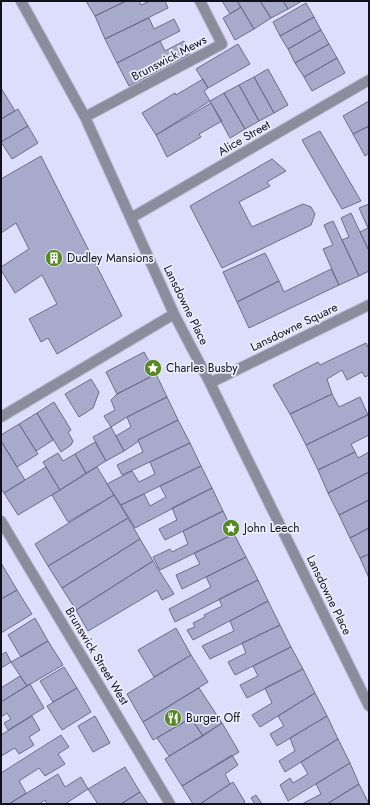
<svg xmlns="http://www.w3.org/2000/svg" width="370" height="805" font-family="Jost,sans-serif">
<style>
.building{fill:#a8aacc;stroke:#6b6d8d}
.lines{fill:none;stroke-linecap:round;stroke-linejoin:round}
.minor-casing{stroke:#b8b9d4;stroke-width:12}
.minor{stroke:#8c8d9c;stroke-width:10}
.labels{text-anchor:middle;stroke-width:3.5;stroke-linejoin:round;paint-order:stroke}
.street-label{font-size:12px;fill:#10111d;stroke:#ecedfc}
.poi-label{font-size:12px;fill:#10111d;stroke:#ecedfc;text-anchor:start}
</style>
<rect width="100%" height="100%" fill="#dddefc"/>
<path class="building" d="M86,1H126L95,16Z
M126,1H139L141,5L150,1H165L168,8L105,39L95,16Z
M222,1H237L241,7L230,14Z
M237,1H260L271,18L254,29Z
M260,1H283L288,9L271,18Z
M283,1H302L288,9Z
M306,3L314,17L280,36L273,22Z
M241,7L254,29L235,40L223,18Z
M314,17L321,30L288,49L280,36Z
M149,18L154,29L174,19L180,31L117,63L105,39Z
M321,30L329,44L295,63L288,49Z
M160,41L165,51L184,41L190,54L129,86L117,63Z
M238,44L250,64L208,88L196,69Z
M329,44L337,58L304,77L295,63Z
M337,58L345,73L312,91L304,77Z
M268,69L288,105L274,113L254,77Z
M254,77L274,113L259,121L239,85Z
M203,79L208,88L204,91L210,101L156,135L142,113L175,93L176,95Z
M239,85L259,121L245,129L224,93Z
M1,88L15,111L1,119Z
M224,93L245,129L230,138L210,101Z
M369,101V126L353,134L343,116Z
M211,103L222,121L199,134L201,137L167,157L156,135Z
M18,109L28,126L1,142V119Z
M28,126L38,143L12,159L1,142Z
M369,126V153L365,156L353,134Z
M320,131L361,201L342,209L302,140Z
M41,156L122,316L57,354L48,338L41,342L29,319L57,304L42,275L15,293L1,270V267L29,249L16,223L1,233V179Z
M272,159L286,171L267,182L270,186L239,202L252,227L303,204L311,207L315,214L311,225L222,268L190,206Z
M369,204V251L360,232L368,228L359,208Z
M351,213L369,251V271L359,276L342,240L349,237L341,218Z
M333,221L359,276L339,285L323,249L333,245L324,225Z
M265,253L279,281L237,302L223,272Z
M331,269L339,285L249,328L237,302L279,281L284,292Z
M366,343L369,349V375L365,377L362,372L347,380L342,370L327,379L332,394L290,414L273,385L318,362L320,365Z
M144,352L156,374L117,394L106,372Z
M156,374L167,397L127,417L111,427L104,416L115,410L111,400L117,394Z
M91,379L99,392L93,408L79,417L65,394Z
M332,394L339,407L360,397L368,415L306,445L290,414Z
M167,397L178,420L138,440L139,441L124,451L116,436L131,427L127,417Z
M54,402L71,430L68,432L73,441L71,445L61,452L37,413Z
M37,413L53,440L36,451L19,424Z
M369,414V435L351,444L355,452L318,470L306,445Z
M178,420L190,443L122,475L117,465L143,452L138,440Z
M19,424L38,454L17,467L1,441V435Z
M111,427L124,451L106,461L93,437Z
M1,441L25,480L4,493L1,489Z
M95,442L106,461L86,473L75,454Z
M190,443L201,466L121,505L107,484L132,471L139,482L155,474L150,462Z
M355,452L358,458L369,452V472L328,493L318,470Z
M58,453L63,461L75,454L86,473L60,490L43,462Z
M201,466L212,488L135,528L121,505L144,494L150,506L166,497L160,486Z
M46,467L60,490L18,515L4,493Z
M97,467L114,495L68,522L52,495Z
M369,472V500L339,515L328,493Z
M212,488L223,511L165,540L159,529L177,520L172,508Z
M114,495L128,518L48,566L35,544Z
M369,500V528L350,538L339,515Z
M223,511L234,534L160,570L153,557L170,549L172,552L188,544L183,531Z
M128,518L140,539L62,588L48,566Z
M369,528V554L360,558L350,538Z
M234,534L246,557L182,589L176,575L200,564L194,553Z
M140,539L153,561L76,610L62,588Z
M369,554V578L360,558Z
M246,557L258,580L175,622L169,609L211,587L206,577Z
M153,561L174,594L162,600L157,590L88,631L76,610Z
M1,563L17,590L1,599Z
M258,580L268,601L193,640L187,630L195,627L193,623L205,617L204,615L222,606L219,599Z
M17,590L32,614L1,633V599Z
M268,601L280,625L210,659L202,646L234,631L230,621Z
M35,618L48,641L21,657L8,635Z
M280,625L291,647L235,675L228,662L246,653L242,643Z
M176,628L191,655L154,677L138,650Z
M48,641L63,665L27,686L11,662Z
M291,647L303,669L247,698L240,685L258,676L253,666Z
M6,652L11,662L1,668V655Z
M191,655L208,682L143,722L127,694Z
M64,667L77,688L53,702L40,681Z
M303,669L315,693L260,727L252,715L272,703L265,688Z
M20,676L27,686L1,702V688Z
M30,684L44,708L8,730L4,723L11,719L7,713L1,717V702Z
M77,688L91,712L62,730L47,706Z
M199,688L222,723L203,736L191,718L153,740L143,722Z
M315,693L327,716L277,746L270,734L284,726L278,716Z
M32,716L40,730L29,737L34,745L19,754L15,748L1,756V735Z
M95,716L110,743L93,752L78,726Z
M327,716L338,739L285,772L279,761L295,751L290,738Z
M191,718L203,736L169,756L157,738Z
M222,723L239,752L182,786L165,759Z
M61,735L69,747L58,754L65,764L45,776L39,768L19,781L26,793L9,804H1V773Z
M338,739L350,763L288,801L280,785L290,778L293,783L308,774L301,762Z
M232,755L238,765L225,774L230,784L200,804H193L182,786Z
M350,763L359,784L327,804H302L321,794L316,784Z
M125,767L140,792L121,804H98L88,789Z
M58,774L65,787L81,777L88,789L65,804H47L45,800L39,804H9Z
M233,782L245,802L242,804H200Z
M359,784L369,804H327Z
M140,792L148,804H121Z
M256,795L262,804H255L251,798Z"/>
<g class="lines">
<defs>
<path id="minor" d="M21,1L85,117L174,314L210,383L369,706
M85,117L222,44L200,1
M131,218L369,80
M210,383L369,305
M1,417L174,314
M1,521L170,804"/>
</defs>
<use href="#minor" class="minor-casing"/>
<use href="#minor" class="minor"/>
</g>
<defs>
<symbol id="building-disc" viewBox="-11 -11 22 22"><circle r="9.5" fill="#558921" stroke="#ecedfc"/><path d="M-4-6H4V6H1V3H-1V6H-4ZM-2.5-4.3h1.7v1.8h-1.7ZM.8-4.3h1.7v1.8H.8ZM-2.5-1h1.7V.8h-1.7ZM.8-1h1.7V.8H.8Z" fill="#fff"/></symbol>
<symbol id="sight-disc" viewBox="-11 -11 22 22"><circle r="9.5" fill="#558921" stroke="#ecedfc"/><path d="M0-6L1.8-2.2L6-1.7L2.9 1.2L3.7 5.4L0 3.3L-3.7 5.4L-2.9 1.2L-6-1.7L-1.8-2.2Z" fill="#fff"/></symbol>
<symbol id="restaurant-disc" viewBox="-11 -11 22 22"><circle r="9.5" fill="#558921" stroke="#ecedfc"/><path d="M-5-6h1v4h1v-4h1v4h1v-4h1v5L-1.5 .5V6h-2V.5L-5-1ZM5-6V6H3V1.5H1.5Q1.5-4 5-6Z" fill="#fff"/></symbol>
</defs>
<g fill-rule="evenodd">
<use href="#building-disc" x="44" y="248" width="20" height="20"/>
<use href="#sight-disc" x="143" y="358" width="20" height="20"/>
<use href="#sight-disc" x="221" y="518" width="20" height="20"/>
<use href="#restaurant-disc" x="163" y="708" width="20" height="20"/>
</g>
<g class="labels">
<g class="street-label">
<text transform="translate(169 58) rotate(-28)" y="4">Brunswick Mews</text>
<text transform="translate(244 138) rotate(-30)" y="4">Alice Street</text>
<text transform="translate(186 305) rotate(64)" y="4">Lansdowne Place</text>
<text transform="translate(294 327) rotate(-26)" y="4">Lansdowne Square</text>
<text transform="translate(329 595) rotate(64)" y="4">Lansdowne Place</text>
<text transform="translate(97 656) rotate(59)" y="4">Brunswick Street West</text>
</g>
<g class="poi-label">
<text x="67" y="262">Dudley Mansions</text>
<text x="166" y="372">Charles Busby</text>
<text x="244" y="532">John Leech</text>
<text x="186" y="722">Burger Off</text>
</g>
</g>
<rect width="370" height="805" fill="none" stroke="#10111d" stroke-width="4"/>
</svg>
